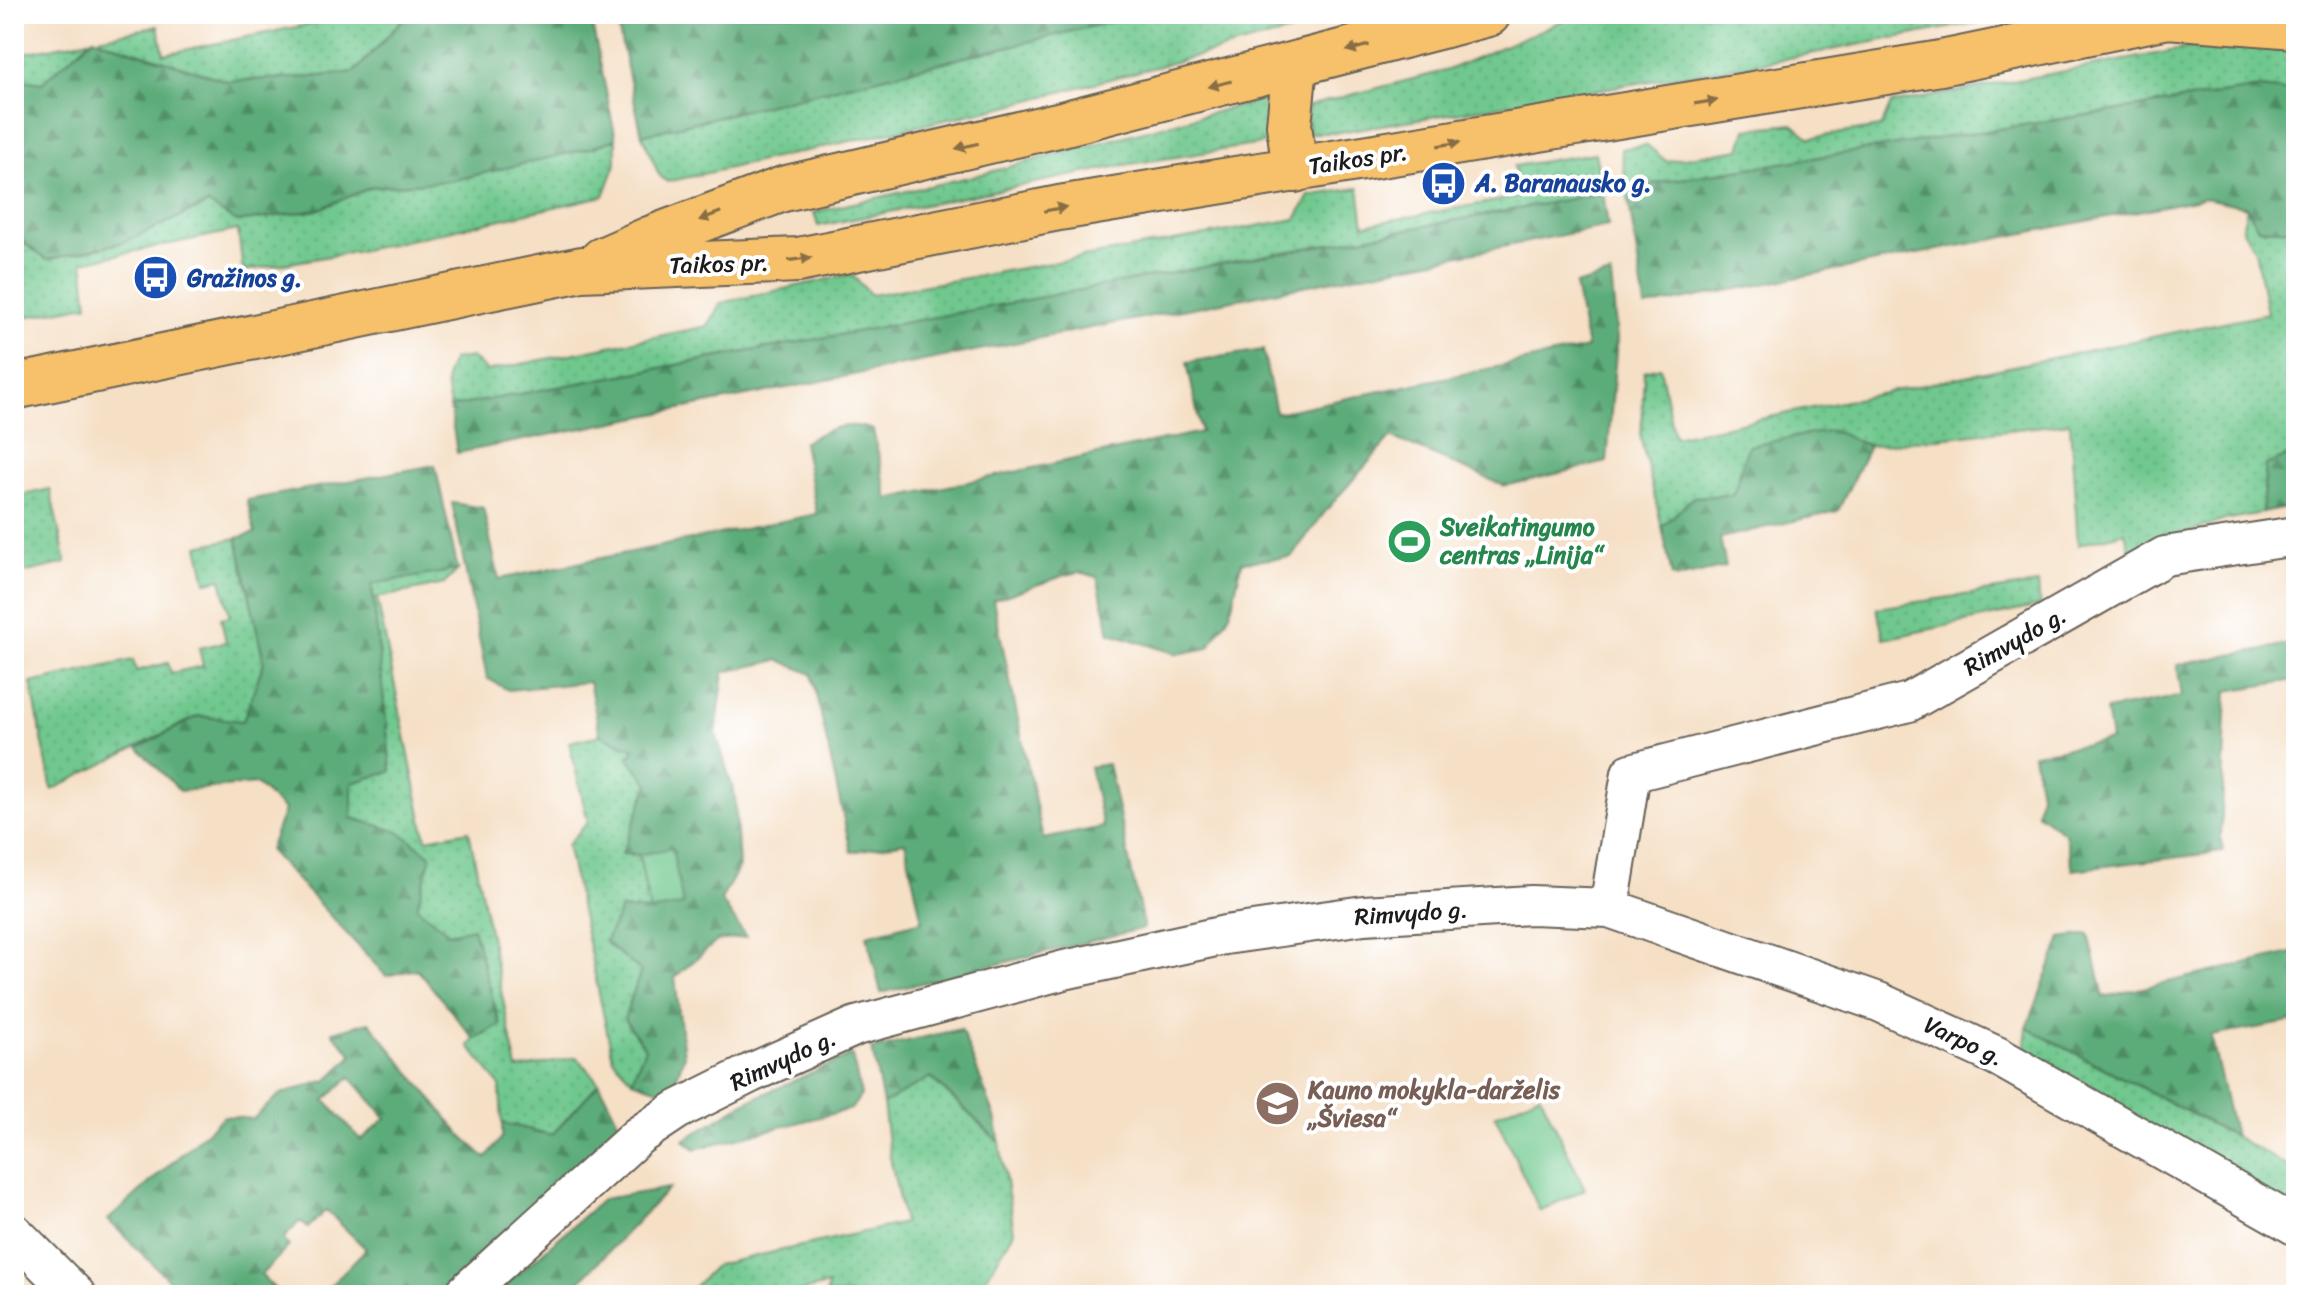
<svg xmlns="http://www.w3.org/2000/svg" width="2310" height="1309" font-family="Sriracha,sans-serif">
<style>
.grass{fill:url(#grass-dots);stroke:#467255;stroke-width:2}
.forest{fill:url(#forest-firs);stroke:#3c644a;stroke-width:2;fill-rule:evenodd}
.green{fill:#70c88e;stroke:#467255;stroke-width:2}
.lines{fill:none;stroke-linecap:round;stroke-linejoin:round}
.minor-casing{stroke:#686057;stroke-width:42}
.primary-casing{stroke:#686057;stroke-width:48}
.minor{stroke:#fff;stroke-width:38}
.primary{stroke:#f6c16b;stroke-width:44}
.oneway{fill:#896e44}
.labels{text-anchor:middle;stroke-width:8;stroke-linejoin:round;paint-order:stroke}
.street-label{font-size:24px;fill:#1c1c1c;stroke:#fff}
.transit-label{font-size:24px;font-weight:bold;fill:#164399;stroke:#fff;text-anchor:start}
.leisure-label{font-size:24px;font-weight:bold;fill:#27864d;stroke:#fff;text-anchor:start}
.education-label{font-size:24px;font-weight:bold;fill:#785e54;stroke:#fff;text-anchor:start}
</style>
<defs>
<pattern id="grass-dots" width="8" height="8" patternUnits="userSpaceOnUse" patternTransform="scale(2)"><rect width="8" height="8" fill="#70c88e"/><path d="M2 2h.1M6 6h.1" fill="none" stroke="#60ab7a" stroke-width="1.8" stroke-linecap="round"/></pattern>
<pattern id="forest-firs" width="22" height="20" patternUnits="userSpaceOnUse" patternTransform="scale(2)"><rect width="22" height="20" fill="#5cac79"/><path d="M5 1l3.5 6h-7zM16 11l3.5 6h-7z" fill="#4b8b62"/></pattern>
</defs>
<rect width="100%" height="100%" fill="#fff"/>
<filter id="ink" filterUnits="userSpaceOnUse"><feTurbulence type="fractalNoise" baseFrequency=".0125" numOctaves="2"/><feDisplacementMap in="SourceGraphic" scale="16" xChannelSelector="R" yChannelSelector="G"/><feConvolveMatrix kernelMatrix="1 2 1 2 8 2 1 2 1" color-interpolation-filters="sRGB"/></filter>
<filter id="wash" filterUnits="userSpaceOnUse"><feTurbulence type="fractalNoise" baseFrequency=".006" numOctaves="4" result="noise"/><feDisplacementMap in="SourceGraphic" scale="32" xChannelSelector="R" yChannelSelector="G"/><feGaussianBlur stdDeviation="1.8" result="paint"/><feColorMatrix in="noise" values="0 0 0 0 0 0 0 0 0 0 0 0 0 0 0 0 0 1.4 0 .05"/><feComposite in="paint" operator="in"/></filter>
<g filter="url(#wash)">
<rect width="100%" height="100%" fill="#f5dfc5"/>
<path class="grass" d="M359,14H420L402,20L355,72L313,77L227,81L94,38L42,83L14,79V55L158,26L164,54Z
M1143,14H1358L1003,107L667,182L659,175L642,135Z
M1589,14H2022L1767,62L1333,133H1307L1308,106L1448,70L1564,20Z
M2296,40V92L2259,88L1667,181L1627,190L1621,149L1647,145L1666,161L1740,149L1746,129L1793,124L1810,138L1881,127L1891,104L2225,41Z
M1276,96L1267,123L1268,143L1130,164L818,226L814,212L982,174Z
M616,139V164L604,196L359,251L243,271L238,230L83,262L88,305L14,319V236L47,260L124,242L208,204L238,222L317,210L372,187L450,181L591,148Z
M1595,153L1603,193L450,407C447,390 442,375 453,360L471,357L487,371L708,326L721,303L851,274L871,295L1296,219L1309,196L1359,188L1364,225L1518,197L1514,166Z
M2247,207L2258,228L2296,230V453L2266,465L2262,513L2225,520L2130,552L2125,532L2078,545L2070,423L1869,446L1832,430L1733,495L1693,497L1662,527L1641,440L1644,371L1660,367L1674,437L2267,313L2255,250L2242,229Z
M50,489L66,563L14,575V497Z
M237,538L264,662L243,722L198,716L52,790L31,683L133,660L136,671L168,663L171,673L203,666L199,648L226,642L221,618L230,616L221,579L206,582L198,546Z
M458,570L444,584L377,598L426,839L469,831L517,1069L577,1057L599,1083L552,1135L502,1123L500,1086L469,1046L474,1039L500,1024L473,929L449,934L417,907L400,832L352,818V783L391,771L372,583Z
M2038,584L2040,606L1884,639L1877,608Z
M600,735L635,749L630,758L649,784L622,854L639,855L650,911L621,910L641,971L624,1019L645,1048L632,1080L613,1059L567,845L588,822L569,742Z
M2027,1028L2234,1136L2296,1171V1201L2288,1208L2024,1052Z
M930,1077L1000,1143L1014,1232L976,1295H826L828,1285L783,1295H686L716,1265L904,1223L890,1157L883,1104Z"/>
<path class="forest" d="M420,14H590L616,139L591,148L450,181L372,187L317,210L237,222L208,204L124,242L47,260L14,235V79L42,83L93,38L227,81L313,77L355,72L402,20Z
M615,14H1143L642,135Z
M2259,88L2296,92V230L2258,228L2247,207L2205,198L1645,307L1627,190L1667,181Z
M1603,193L1608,226L457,453L450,407Z
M1611,275L1617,339L1607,462L1505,486L1391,437L1328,508L1291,557L1242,562L1230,614L1208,648L1177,654L1110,633L1097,577L1080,572L1066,575L993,600L1043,839L1103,827L1090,767L1108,764L1144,928L881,993L867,935L922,921L905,842L851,852L812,674L779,660L724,672L716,734L735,796L739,867L721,900L746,937L717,941L675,977L684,1056L671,1093L632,1080L645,1048L624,1019L641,971L605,942L621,909L650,911L672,849L639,855L622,854L649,784L629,758L634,749L600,735L589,682L508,690L487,678L452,503L483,508L499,579L817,514L803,443C825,429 848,420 873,430L888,499L1201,432L1187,362L1263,350L1276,413L1587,348L1575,285Z
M1832,430L1869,446L1838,511L1720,538L1726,567L1678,578L1672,576L1662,527L1693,497L1733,495L1748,446Z
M2296,453V506L2262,513L2266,465Z
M435,465L458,570L372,584L391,771L352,783V818L400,832L431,856L417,907L449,933L473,928L500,1025L474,1039L417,969L386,976L269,850L284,810L256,784L180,791L138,748L198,716L243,721L264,662L237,538L255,533L247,500Z
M2296,643V680L2227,691L2221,839L2223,852L2073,870L2065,833L2037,813L2040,793L2033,754L2111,740L2106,710L2182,696L2177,665Z
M2089,934L2104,997L2296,952V1021L2211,1036L2234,1136L2027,1028L2061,938Z
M369,1022L460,1134L486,1158L502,1137V1123L552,1135L599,1083L625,1135L444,1295H321L366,1249L326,1210L308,1228L300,1221L283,1239L289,1246L261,1275L281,1295H184L108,1220L224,1116L253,1119L279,1095L327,1080L353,1055L332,1032ZM350,1077L386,1118L361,1140L325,1100Z
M961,1029L995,1117L1000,1143L931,1077L883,1104L872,1049Z
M852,1055L861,1095L851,1109L695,1149L684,1140L746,1102Z
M669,1188L567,1295H494L603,1199Z"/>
<path class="green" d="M672,848L683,905L650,911L639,855Z
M1540,1094L1585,1189L1540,1211L1495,1115Z"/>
</g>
<g filter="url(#ink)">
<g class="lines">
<defs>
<path id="minor" d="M1609,908L1631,773L1909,702L2165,556L2296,536
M14,1233L76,1295
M463,1295L638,1136L677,1110L751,1073L856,1026L1064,970L1225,935L1364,915L1531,905L1609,908L1879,1002L1997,1056L2296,1226"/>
<path id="primary" d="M2167,16L2296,26
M1295,65L1289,125L1295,170
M602,260L652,238L783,189L1058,125L1488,14
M14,387L582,269L798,260L1059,208L1941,63L2178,14"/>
</defs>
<use href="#minor" class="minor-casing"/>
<use href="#primary" class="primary-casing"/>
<use href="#minor" class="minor"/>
<use href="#primary" class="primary"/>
</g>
<defs><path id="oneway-solid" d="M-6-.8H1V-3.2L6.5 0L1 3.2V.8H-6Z" transform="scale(2)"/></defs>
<g class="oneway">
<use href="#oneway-solid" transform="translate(1358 48) rotate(165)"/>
<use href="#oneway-solid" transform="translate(1220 84) rotate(166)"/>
<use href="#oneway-solid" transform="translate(1706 102) rotate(-9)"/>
<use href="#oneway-solid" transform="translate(1449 144) rotate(-9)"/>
<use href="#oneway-solid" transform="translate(967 146) rotate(167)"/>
<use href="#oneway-solid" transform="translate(1055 209) rotate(-11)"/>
<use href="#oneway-solid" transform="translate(710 216) rotate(159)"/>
<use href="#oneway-solid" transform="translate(800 259) rotate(-8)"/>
</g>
</g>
<defs>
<symbol id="bus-disc" viewBox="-11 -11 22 22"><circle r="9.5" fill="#1a4fb4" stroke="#fff"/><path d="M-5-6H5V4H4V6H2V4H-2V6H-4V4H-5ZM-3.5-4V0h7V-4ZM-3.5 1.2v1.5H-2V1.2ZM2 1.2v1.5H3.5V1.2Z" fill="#fff"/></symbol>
<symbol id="stadium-disc" viewBox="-11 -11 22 22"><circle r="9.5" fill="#2e9e5b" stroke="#fff"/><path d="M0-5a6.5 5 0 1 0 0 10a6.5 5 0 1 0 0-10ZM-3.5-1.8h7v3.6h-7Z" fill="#fff"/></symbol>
<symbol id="school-disc" viewBox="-11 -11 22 22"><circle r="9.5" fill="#8d6e63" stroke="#fff"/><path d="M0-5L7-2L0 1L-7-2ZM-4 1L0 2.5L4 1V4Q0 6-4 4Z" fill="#fff"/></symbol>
</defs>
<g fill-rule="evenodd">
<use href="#bus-disc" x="1418" y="158" width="51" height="51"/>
<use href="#bus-disc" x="130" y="252" width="51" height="51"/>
<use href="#stadium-disc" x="1384" y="516" width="51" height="51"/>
<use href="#school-disc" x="1252" y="1078" width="51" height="51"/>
</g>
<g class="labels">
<g class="street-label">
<text transform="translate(1358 159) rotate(-9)" y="8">Taikos pr.</text>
<text transform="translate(719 264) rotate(-2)" y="8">Taikos pr.</text>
<text transform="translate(2015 641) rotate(-30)" y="8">Rimvydo g.</text>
<text transform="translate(1411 913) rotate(-4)" y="8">Rimvydo g.</text>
<text transform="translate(1964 1041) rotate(25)" y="8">Varpo g.</text>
<text transform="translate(783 1060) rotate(-25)" y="8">Rimvydo g.</text>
</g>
<g class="transit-label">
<text x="1475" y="191">A. Baranausko g.</text>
<text x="187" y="286">Gražinos g.</text>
</g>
<g class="leisure-label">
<text x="1440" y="535">Sveikatingumo<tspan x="1440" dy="28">centras „Linija“</tspan></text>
</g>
<g class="education-label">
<text x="1308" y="1098">Kauno mokykla-darželis<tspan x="1308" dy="28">„Šviesa“</tspan></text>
</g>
</g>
<rect width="2310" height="1309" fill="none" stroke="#fff" stroke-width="48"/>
</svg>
